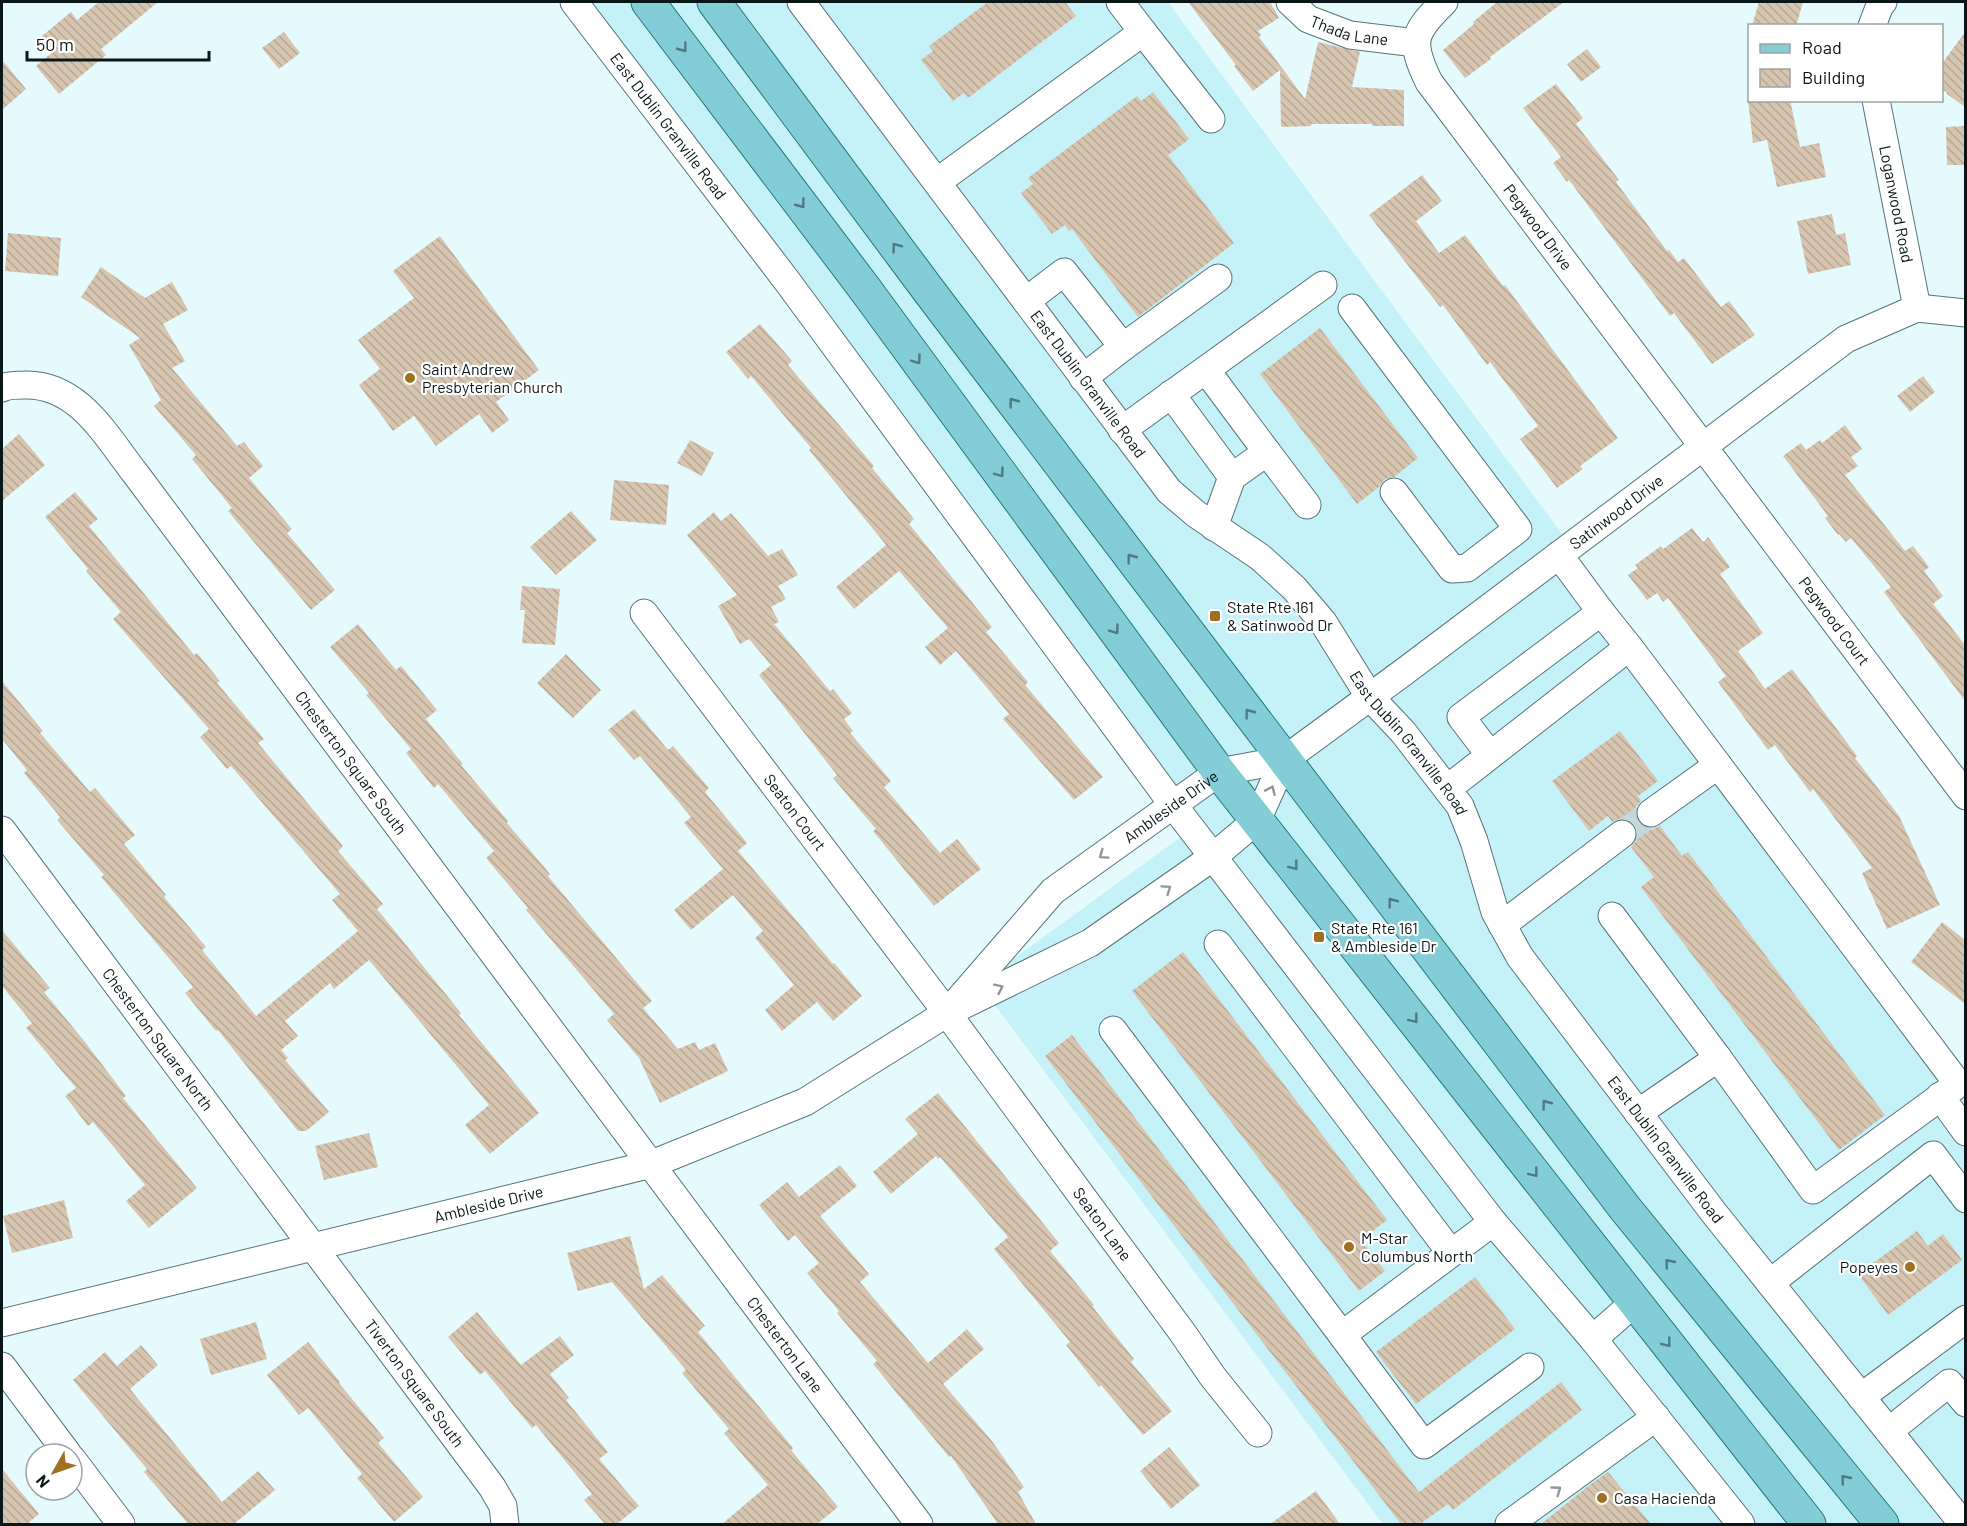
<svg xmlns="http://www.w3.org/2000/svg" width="1967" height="1526" font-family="Barlow,sans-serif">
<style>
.built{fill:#c5f1f8}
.building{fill:url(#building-back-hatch)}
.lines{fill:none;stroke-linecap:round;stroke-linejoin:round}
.minor-tunnel{stroke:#c4d8db;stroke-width:27;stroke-dasharray:27 14;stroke-linecap:butt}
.minor-casing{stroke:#557479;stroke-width:29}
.major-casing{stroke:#237782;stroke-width:35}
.minor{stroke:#fff;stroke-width:27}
.major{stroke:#83cdd6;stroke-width:33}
.oneway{stroke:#4d7b80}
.oneway2{stroke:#919697}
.poi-dot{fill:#9f6f22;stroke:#fff;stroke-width:2}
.labels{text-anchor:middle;stroke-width:4.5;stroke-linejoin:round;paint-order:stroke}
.street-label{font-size:16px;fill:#0a1618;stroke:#fff}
.poi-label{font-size:16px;fill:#0a1618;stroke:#fff;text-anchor:start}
</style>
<defs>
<pattern id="building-back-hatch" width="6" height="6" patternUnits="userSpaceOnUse" patternTransform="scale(1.5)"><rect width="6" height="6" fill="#d7c5af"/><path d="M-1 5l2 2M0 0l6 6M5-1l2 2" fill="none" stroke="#b7a896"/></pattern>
</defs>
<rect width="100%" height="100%" fill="#e5fafd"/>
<path class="built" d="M576,2H1168L1965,1078V1524H1383L979,984L1200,823Z"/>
<path class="building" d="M99,2H158L101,49L106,55L59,94L36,66L54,51L42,36L71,12L77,20Z
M988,2H1065L1076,16L968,98L964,93L953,101L921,60L933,51L929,46Z
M1188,2H1270L1279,18L1258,31L1261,35L1259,37L1305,99L1318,42L1360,52L1352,87L1404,90V126H1372V124H1311V126L1281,127L1280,70L1253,91L1234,66L1236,65Z
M1497,2H1564L1490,57L1491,59L1465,78L1443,50L1474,24L1473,22Z
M1759,2H1803L1796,26H1752Z
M284,32L300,53L279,69L262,48Z
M1965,32V107L1947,94L1946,91H1941V65Z
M1587,49L1601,67L1581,82L1567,64Z
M2,60L26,89L2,110Z
M1556,84L1583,118L1576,124L1619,180L1616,182L1667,251L1669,250L1678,262L1684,258L1721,307L1729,301L1755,335L1712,364L1674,313L1670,316L1569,180L1567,182L1553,163L1561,157L1523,108Z
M1153,92L1189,139L1168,155L1234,243L1138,317L1072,229L1069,231L1065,225L1052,234L1021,193L1033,184L1028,178L1137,96L1141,101Z
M1748,100H1790L1800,147L1819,143L1826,177L1777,187L1767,140L1753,143Z
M1965,126V165H1947L1946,127Z
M1422,175L1442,201L1416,221L1439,253L1465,235L1503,286L1505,285L1618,438L1580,466L1583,469L1557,488L1520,439L1538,426L1490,362L1487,365L1443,305L1440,307L1369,215Z
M1832,214L1836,235L1845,233L1851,265L1808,274L1797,221Z
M8,233L61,238L58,276L5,271Z
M440,236L539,370L496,402L509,420L492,433L479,414L436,446L414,416L393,431L359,385L380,369L358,340L414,298L393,271Z
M101,267L145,298L172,282L188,310L163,324L185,361L172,368L237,446L244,442L263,466L249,478L292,529L287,533L335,590L311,610L228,511L232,508L192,459L196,455L154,406L161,400L129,345L140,338L81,297Z
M760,324L792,361L788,365L874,466L872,468L914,519L909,524L992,627L986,632L1028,682L1025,685L1103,777L1074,800L1003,719L1009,714L956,651L940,665L925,647L948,628L899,571L854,609L836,587L886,545L809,450L811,448L751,376L748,379L726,352Z
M1320,328L1418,458L1394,477L1385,479L1379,487L1357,504L1260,374Z
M1923,376L1935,392L1910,412L1897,396Z
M1845,425L1862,449L1851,457L1858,466L1845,475L1905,551L1913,546L1929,567L1924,571L1943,596L1933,604L1965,645V701L1884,592L1891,587L1851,538L1846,542L1839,534L1838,535L1825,518L1828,516L1783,456L1801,443L1806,450L1820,440L1822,443Z
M19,434L45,465L2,501V449Z
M690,440L714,453L702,476L677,463Z
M614,480L669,485L666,525L610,520Z
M75,492L98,519L89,526L194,655L197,653L220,681L217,683L264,739L258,743L343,846L338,851L383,904L377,909L461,1013L459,1015L539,1113L490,1154L465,1125L489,1105L369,960L334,989L330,983L285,1021L298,1036L281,1050L288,1058L285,1060L329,1112L306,1131H298L218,1030L216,1031L185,993L193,987L101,877L104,875L57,820L60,817L24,773L27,770L2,739V681L43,731L40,733L90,792L95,788L135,835L124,844L166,895L164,897L206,947L202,950L256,1016L358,931L332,900L340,894L231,766L227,769L200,737L209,729L113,619L121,612L86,571L88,569L45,517Z
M571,511L597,540L556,575L530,547Z
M714,512L721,521L731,513L768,556L782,549L798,575L778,586L786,599L771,607L779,622L774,624L830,691L833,689L852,713L844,719L853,731L850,733L891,781L884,787L940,853L957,839L981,869L934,906L873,831L876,829L833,778L837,775L759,675L771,665L749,639L740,644L718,606L737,595L687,535Z
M1692,528L1703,542L1708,537L1730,567L1720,574L1763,633L1738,651L1765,689L1792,669L1857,756L1855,758L1899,816L1940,905L1887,929L1862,873L1872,868L1813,789L1810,792L1775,745L1768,750L1718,682L1726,676L1668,598L1663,602L1657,593L1647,600L1628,575L1638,568L1635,565L1661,546L1663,549Z
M522,586L560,589L555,645L522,643L525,610H520Z
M358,624L396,670L401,666L437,710L426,719L463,764L461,765L508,821L507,823L550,874L548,876L652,1001L643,1008L678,1049L695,1042L699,1050L715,1043L728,1071L660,1103L639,1058L607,1020L614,1014L526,910L528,908L486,858L494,851L438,784L434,788L406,753L411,749L366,695L369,693L330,647Z
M566,654L601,690L573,718L537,683Z
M634,709L668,750L673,746L709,788L705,792L747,843L738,851L833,964L834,963L862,996L833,1021L817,1002L782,1031L765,1010L794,985L755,938L763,931L733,895L691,930L674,910L723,869L684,823L691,817L640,756L634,760L608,730Z
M1620,731L1658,781L1638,796L1641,801L1636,807L1635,814L1638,822L1645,828L1653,829L1660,826L1682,856L1688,852L1885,1115L1839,1150L1641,887L1654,877L1631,847L1636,841L1638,833L1634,824L1628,819L1621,818L1612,822L1608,816L1589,831L1552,781Z
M1942,922L1965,940V1004L1911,962Z
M2,930L50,988L44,992L85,1042L126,1096L123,1098L197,1188L149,1228L126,1201L145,1185L93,1122L88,1126L65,1096L76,1088L26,1028L32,1023L2,986Z
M1183,952L1387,1220L1361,1240L1385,1271L1359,1291L1132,991Z
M1072,1035L1419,1492L1561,1382L1582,1410L1453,1510L1448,1504L1420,1524H1401L1045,1056Z
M938,1093L1059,1243L1050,1251L1094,1305L1092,1306L1134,1359L1131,1362L1172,1411L1143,1435L1101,1385L1099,1387L1066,1345L1070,1342L994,1249L1008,1237L940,1157L938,1159L936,1156L891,1194L873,1172L918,1134L905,1119Z
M369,1133L378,1167L324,1180L315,1146Z
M840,1165L857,1186L820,1216L869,1274L860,1282L928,1363L967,1329L984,1349L943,1384L992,1441L1024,1487L1018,1492L1036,1524H998L951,1456L949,1457L873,1364L877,1361L837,1313L839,1311L807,1273L819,1263L795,1235L788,1241L759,1205L787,1182L799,1197Z
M64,1200L73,1238L12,1253L3,1216Z
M1917,1231L1928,1246L1943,1234L1962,1260L1888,1315L1858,1274Z
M630,1236L644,1289L662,1275L705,1326L698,1332L793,1448L791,1450L838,1507L817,1524H722L768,1485L724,1433L729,1429L682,1373L686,1370L612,1282L578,1291L567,1253Z
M1475,1277L1515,1329L1416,1404L1376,1352Z
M477,1312L521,1365L560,1336L574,1355L550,1374L569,1398L566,1400L608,1452L599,1459L639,1506L617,1524H605L584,1500L592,1494L536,1425L532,1428L485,1371L480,1375L448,1337Z
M256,1322L267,1359L211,1375L200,1339Z
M308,1342L340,1382L339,1383L384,1438L378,1443L423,1497L394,1522L357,1478L362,1474L308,1408L299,1415L267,1375Z
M141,1345L158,1365L130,1389L222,1502L258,1471L275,1490L234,1524H188L144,1472L147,1469L73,1380L105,1352L117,1366Z
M1169,1447L1200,1485L1171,1509L1140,1471Z
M2,1469L39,1514L27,1524H2Z
M1608,1472L1651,1524H1541L1591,1484Z
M1316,1491L1340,1524H1270Z"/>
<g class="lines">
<path class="minor-tunnel" d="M1622,834L1651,813"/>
<defs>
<g id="minor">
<path id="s1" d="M574,2L787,281L1174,806L1493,1222L1593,1339L1741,1524"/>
<path id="s2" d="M801,2L1169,491L1196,514L1260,557L1294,588L1323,622L1369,696L1403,732L1460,806L1474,841L1495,912L1520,957L1714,1213L1963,1524"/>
<path d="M1120,2L1143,32"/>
<path id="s3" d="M1290,2L1308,19L1350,35L1416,43"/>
<path id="s4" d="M1444,2C1413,33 1409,41 1429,82L1966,796"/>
<path d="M1872,26L1880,5L1883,2"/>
<path id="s5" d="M1876,100L1917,308"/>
<path d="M937,182L1143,32L1211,119"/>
<path d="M1026,301L1064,272L1123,347L1083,378"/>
<path d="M1352,308L1518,529L1467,568L1452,569L1394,492"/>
<path d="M1123,347L1218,278"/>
<path d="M1206,370L1267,452"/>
<path id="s6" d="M2,388C8,385 17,385 24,385C78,383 106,436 135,473L919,1524"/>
<path d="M1171,394L1232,477"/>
<path d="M1122,430L1323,285"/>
<path d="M1214,527L1232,477L1267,452L1307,505"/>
<path d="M1559,555L1601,612"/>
<path id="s7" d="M644,613L947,1013L1182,1332L1213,1377L1258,1433"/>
<path d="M1629,647L1718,765"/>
<path d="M1447,789L1629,647L1601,612L1461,717L1490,755"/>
<path id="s8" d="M2,830L492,1487L503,1506L505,1524"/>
<path d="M1612,916L1718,1058"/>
<path d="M1502,925L1622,834"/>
<path d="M1218,944L1451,1253"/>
<path id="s9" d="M954,1005L1053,891L1219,772L1284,760L1405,671L1846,339L1917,308L1966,313"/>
<path d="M1113,1030L1342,1335L1493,1222"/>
<path d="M1940,1096L1966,1132"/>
<path d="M1638,1113L1718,1058L1813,1190L1958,1084L1718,765L1651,813"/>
<path d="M1770,1283L1933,1155L1966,1199"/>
<path id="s10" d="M2,1323L652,1164L805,1102L947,1013L1090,943L1213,857L1257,820L1284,760"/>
<path d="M1342,1335L1424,1445L1530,1367"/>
<path d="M1593,1339L1635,1302"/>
<path d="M2,1366L68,1454"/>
<path d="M1861,1397L1966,1319"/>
<path d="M1889,1431L1949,1383L1966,1403"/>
<path d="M72,1459L121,1524"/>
<path d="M1509,1524L1656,1417"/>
</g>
<path id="major" d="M648,2L865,289L1219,772L1809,1524
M714,2L926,287L1624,1207L1882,1524"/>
</defs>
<use href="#minor" class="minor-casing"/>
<use href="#major" class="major-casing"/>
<use href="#minor" class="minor"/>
<use href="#major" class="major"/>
</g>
<defs><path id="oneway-chevron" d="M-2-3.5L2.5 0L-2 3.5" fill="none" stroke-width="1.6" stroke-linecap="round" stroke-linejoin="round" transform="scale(1.5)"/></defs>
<g class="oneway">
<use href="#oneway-chevron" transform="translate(683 48) rotate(53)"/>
<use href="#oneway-chevron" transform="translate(801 204) rotate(53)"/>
<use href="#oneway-chevron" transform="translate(896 247) rotate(-127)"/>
<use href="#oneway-chevron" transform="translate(917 360) rotate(54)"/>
<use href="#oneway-chevron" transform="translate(1013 402) rotate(-127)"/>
<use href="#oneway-chevron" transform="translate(1000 473) rotate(54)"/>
<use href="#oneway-chevron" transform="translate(1131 558) rotate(-127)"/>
<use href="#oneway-chevron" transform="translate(1115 630) rotate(54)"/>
<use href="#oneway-chevron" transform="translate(1249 713) rotate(-127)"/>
<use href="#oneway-chevron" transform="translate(1294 866) rotate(52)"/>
<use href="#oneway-chevron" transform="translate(1392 902) rotate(-127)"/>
<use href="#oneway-chevron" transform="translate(1414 1019) rotate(52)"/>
<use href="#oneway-chevron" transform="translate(1546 1104) rotate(-127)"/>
<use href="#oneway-chevron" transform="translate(1534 1173) rotate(52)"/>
<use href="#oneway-chevron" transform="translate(1669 1263) rotate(-129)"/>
<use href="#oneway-chevron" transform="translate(1667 1343) rotate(52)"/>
<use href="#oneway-chevron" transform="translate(1845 1479) rotate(-129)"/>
</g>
<g class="oneway2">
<use href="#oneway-chevron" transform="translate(1271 790) rotate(-66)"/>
<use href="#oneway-chevron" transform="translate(1103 855) rotate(145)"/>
<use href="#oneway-chevron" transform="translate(1167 889) rotate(-35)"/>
<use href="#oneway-chevron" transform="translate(999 988) rotate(-26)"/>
<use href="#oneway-chevron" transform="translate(1557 1490) rotate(-36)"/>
</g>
<g class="poi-dot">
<circle cx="410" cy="378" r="6"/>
<rect x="1209" y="610" width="12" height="12" rx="3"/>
<rect x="1313" y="931" width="12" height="12" rx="3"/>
<circle cx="1349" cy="1247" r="6"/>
<circle cx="1910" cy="1267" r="6"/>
<circle cx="1602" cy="1498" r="6"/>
</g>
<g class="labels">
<g class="street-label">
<text dy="6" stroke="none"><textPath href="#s3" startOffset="68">Thada Lane</textPath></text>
<text dy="6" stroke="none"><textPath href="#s1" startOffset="156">East Dublin Granville Road</textPath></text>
<text dy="6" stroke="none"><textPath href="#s5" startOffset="106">Loganwood Road</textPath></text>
<text dy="6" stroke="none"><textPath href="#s4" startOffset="273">Pegwood Drive</textPath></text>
<text dy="6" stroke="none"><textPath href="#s2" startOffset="478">East Dublin Granville Road</textPath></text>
<text dy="6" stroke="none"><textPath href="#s9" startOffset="836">Satinwood Drive</textPath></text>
<text dy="6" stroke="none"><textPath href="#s4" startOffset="766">Pegwood Court</textPath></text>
<text dy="6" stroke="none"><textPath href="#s2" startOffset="964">East Dublin Granville Road</textPath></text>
<text dy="6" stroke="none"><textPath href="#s6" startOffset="532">Chesterton Square South</textPath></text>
<text dy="6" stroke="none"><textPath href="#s9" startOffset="296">Ambleside Drive</textPath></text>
<text dy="6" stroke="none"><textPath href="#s7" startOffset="250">Seaton Court</textPath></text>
<text dy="6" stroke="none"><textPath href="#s8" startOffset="261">Chesterton Square North</textPath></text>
<text dy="6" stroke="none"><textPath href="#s2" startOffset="1450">East Dublin Granville Road</textPath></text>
<text dy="6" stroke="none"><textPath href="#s10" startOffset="501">Ambleside Drive</textPath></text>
<text dy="6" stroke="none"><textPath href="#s7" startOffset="764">Seaton Lane</textPath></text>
<text dy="6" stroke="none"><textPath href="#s6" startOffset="1258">Chesterton Lane</textPath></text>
<text dy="6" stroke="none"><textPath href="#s8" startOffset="690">Tiverton Square South</textPath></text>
</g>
<g class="poi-label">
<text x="422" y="375">Saint Andrew<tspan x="422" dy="18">Presbyterian Church</tspan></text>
<text x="1227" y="613">State Rte 161<tspan x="1227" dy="18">&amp; Satinwood Dr</tspan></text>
<text x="1331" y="934">State Rte 161<tspan x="1331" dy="18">&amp; Ambleside Dr</tspan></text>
<text x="1361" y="1244">M-Star<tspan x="1361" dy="18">Columbus North</tspan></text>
<text x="1898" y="1273" text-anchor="end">Popeyes</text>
<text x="1614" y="1504">Casa Hacienda</text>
</g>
</g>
<rect width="1967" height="1526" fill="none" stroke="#0a1618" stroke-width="6"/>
<rect x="1748" y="24" width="195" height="78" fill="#ffffff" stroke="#9da2a3" stroke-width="1.5"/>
<rect x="1760" y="44" width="30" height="9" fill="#83cdd6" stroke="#9da2a3" stroke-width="1.5"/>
<text x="1802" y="54" font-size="18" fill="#0a1618">Road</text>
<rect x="1760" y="69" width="30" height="18" fill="url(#building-back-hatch)" stroke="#9da2a3" stroke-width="1.5"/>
<text x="1802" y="84" font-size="18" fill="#0a1618">Building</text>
<g transform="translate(54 1472) rotate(230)"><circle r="28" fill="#ffffff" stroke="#9da2a3" stroke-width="1.5"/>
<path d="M0-4.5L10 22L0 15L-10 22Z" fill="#9f6f22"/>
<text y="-9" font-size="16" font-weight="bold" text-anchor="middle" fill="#0a1618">N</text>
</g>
<path d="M27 51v9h182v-9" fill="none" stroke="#0a1618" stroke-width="3"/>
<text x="36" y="51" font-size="18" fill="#0a1618" stroke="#ffffff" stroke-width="4.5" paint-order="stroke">50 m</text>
</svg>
